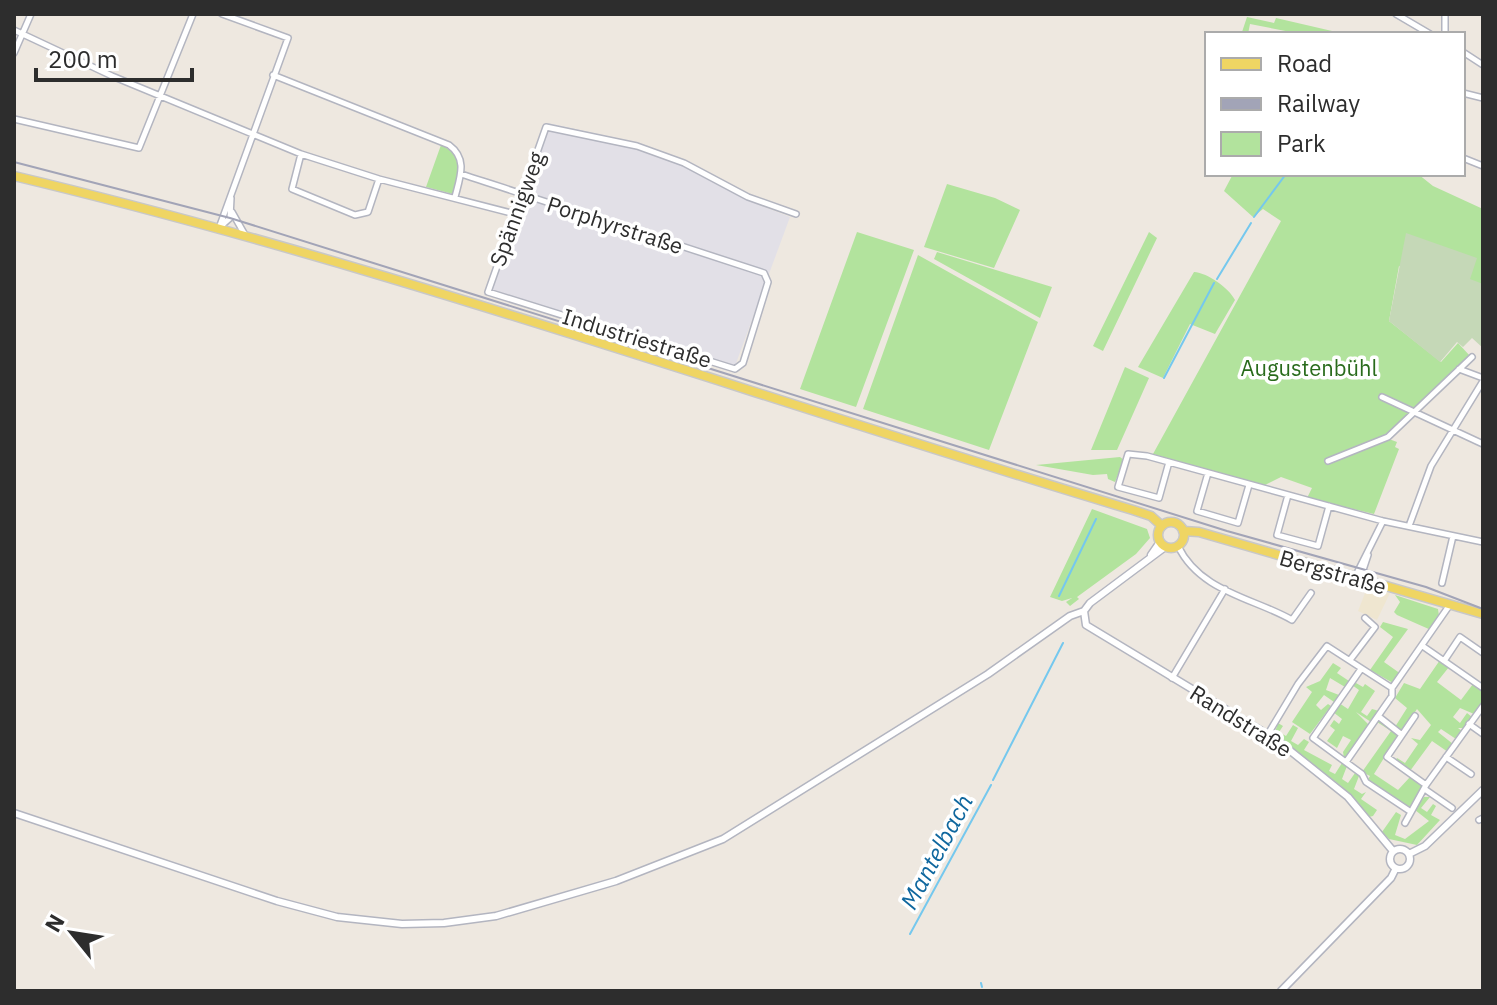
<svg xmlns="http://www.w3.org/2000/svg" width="1497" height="1005" font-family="'IBM Plex Sans',sans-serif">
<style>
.industrial{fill:#e2e0e7}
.education{fill:#efe6d0}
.green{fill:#b2e39d}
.cemetery{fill:#c5d8b7}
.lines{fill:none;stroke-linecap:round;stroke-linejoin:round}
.stream{stroke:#75c8ee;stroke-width:2}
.minor-casing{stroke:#b3b5c0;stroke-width:8}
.tertiary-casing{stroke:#b3b5c0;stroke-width:9}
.primary-casing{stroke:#c8c8c8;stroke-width:11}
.minor{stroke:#fff;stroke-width:5}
.tertiary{stroke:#fff;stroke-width:6}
.primary{stroke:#efd563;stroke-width:8}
.rail{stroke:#a2a4b7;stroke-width:2}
.labels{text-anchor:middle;stroke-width:7;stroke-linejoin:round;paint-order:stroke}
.street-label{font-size:22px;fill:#2d2d2d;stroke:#fff}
.park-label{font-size:22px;fill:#296b1c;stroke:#fff}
.water-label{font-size:24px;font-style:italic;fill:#0f679e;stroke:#fff}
</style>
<rect width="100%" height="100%" fill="#eee8e0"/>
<path class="industrial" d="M548,123L638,143L749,201L790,217L735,366L488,294Z"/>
<path class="education" d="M1367,588L1390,593L1377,620L1358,611Z"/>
<path class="green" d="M1247,17L1274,23L1276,18L1345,34H1301L1250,24L1248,34L1242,32Z
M441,145C464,155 459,174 453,194L426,187Z
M1233,174H1418L1433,186L1483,209V298L1399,266L1389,321L1441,362L1458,343L1470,356L1393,432L1326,463L1389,439L1397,442L1395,447L1399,449L1374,514L1307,498L1312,488L1281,477L1263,486L1153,454L1281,221L1263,209L1253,217L1224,191Z
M947,184L995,198L1020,210L994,268L924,247Z
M857,232L914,250L856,407L800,389Z
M1149,232L1157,238L1103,351L1093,346Z
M937,252L1052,287L1040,318L934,259Z
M918,255L1038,322L989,450L863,409Z
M1194,272C1208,273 1229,288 1235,300L1215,334L1190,324L1163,378L1138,367Z
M1125,367L1149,378L1117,450H1091Z
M1120,457L1124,460L1115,482L1108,479L1107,474L1093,475L1036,465Z
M1092,509L1147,529L1150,538L1136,554L1077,597L1079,599L1070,606L1066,602L1072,598L1062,601L1050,597Z
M1395,595L1438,609L1439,616L1431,630L1397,615L1394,612L1400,602Z
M1383,622L1408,629L1384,662L1401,674L1393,683L1370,670L1393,637L1380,627Z
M1440,660L1449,667L1437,682L1461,700L1473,684L1483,691V702L1474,714L1460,708L1453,717L1460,723L1467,713L1472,717L1465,728H1458L1462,731L1456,739L1441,729L1438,732L1453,744L1448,752L1432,741L1410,771L1395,761L1397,758L1405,763L1418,744L1411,738L1420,740L1431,725L1417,709L1402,731L1395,727L1407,708L1395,698L1404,683L1420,689Z
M1333,663L1341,668L1337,673L1349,681L1345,687L1330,678L1326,690L1339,695L1334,702L1324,695L1316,705L1321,710L1328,704L1331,706L1310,734L1292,722L1312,692L1306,687L1320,681Z
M1356,679V683L1363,687L1365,684L1375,691L1361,712L1367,716L1372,709L1379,711L1371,722L1356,712L1369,725L1348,757L1344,758L1343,752L1351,740L1343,736L1337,748L1327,741L1335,730L1330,726L1334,720L1339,724L1342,719L1333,712L1339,703L1348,709L1359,690L1352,685Z
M1377,722H1382L1396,732L1397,737L1374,774L1398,790L1410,777L1423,786L1412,806L1407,808L1367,781L1370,776L1362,772L1391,731Z
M1278,723L1283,726L1279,732L1286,736L1293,725L1298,728L1291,741L1298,745L1304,739L1309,742L1304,750L1332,765L1329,771L1335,774L1342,763L1347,766L1342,779L1348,783L1355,773L1359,776L1354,789L1362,794L1366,792L1361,799L1377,810L1373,816L1369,817L1341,786L1274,735Z
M1424,797H1430L1421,808L1427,812L1433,804L1436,806L1431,815L1440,820L1417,845L1389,839L1382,832L1396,812L1401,815L1395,835L1405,839L1429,821L1415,810Z"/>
<path class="cemetery" d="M1406,233L1477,258L1470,279L1483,284V348L1472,338L1463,347L1457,342L1440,362L1389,321Z"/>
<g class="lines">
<path class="stream" d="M1254,217L1286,174
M1217,279L1251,223
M1164,378L1214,283
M1059,596L1096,519
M993,780L1063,643
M910,934L991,785
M981,983L982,987
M980,991V990"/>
<defs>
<path id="minor" d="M1396,14L1430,34
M14,30L112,76L301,154L379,179L515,214
M1445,34V14
M1463,52L1483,65
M14,53L31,14
M273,75L449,145C468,159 460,177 455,197
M1463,93L1483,98
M14,119L139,148L193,14
M301,154L292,189L355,215L368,212L379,179
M1463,158L1483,166
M461,174C482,181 502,187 522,194C603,220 683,247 764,273L768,282L743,363L735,369L488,292L546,127L637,146L684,163L748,197L796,214
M232,212L245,235
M220,227L230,218L231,198
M219,228L288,38L222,14
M1459,369L1483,378
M1382,397L1483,444
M1328,461L1388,437L1472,357
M1169,462L1159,498L1118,487L1128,454L1147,456L1383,521L1483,542
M1208,473L1197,511L1238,523L1249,485
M1288,495L1277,535L1318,546L1329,506
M1409,526L1431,466L1483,381
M1178,546C1200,592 1254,598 1292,620L1311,593
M1355,577L1383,521
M1360,579L1368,555
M1442,583L1453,536
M1424,647L1483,688
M1350,660L1375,627L1365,618
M1444,661L1460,637L1483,653
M1361,669L1313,738L1362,774L1366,782L1411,812
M1172,678L1225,589
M1378,716L1402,735L1387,757L1426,785
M1469,724L1483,734
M1268,734L1298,684L1327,646L1392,688L1449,606
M1402,735L1415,716
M1446,757L1471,774
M1346,762L1392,696V688
M1426,790L1452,808
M1479,820L1483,818
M1405,823L1426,785L1483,706"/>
<path id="tertiary" d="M1165,547L1090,603L1084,611L1086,625L1278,741L1348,797L1393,851
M1151,555L1160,542
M14,813L277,901L337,917L402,924L444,923L496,916L616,881L723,839L988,674L1070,616L1084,611
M1390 859a10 10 0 1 1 20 0a10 10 0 1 1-20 0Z
M1409,854L1425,846L1483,790
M1281,991L1391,878L1396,868"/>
<path id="primary" d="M14,176C393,266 760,399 1133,510L1151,516L1162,526
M1158 535a13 13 0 1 1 26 0a13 13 0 1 1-26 0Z
M1183,531L1199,532L1483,614"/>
</defs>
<use href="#minor" class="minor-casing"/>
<use href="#tertiary" class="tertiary-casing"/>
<use href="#primary" class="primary-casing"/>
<use href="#minor" class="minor"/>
<use href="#tertiary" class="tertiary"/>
<use href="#primary" class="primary"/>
<path class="rail" d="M14,162L230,218L1227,531L1426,587L1483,609"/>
</g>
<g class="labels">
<g class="street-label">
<text transform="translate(517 209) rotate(-70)" y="8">Spännigweg</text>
<text transform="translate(615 225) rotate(18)" y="8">Porphyrstraße</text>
<text transform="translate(637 338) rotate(17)" y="8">Industriestraße</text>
<text transform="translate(1333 572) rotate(16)" y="8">Bergstraße</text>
<text transform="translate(1241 721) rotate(32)" y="8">Randstraße</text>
</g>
<g class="park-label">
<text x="1309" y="376">Augustenbühl</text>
</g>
<g class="water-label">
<text transform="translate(937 852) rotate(-62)" y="8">Mantelbach</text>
</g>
</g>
<rect width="1497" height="1005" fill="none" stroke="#2d2d2d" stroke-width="32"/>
<rect x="1205" y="32" width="260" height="144" fill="#ffffff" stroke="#ababab" stroke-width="2"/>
<rect x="1221" y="58" width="40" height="12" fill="#efd563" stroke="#ababab" stroke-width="2"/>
<text x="1277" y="72" font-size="24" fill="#2d2d2d">Road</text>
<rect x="1221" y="98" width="40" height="12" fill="#a2a4b7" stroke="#ababab" stroke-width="2"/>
<text x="1277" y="112" font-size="24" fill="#2d2d2d">Railway</text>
<rect x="1221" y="132" width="40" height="24" fill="#b2e39d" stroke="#ababab" stroke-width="2"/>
<text x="1277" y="152" font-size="24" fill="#2d2d2d">Park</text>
<g transform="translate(72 933) rotate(300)" stroke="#ffffff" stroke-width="6" paint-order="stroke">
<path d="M0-6L14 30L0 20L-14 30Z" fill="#2d2d2d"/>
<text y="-12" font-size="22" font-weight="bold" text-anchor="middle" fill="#2d2d2d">N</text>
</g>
<path d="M36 68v12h156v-12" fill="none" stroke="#2d2d2d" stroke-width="4"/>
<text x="48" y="68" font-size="24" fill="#2d2d2d" stroke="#ffffff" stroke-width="6" paint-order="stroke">200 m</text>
</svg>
